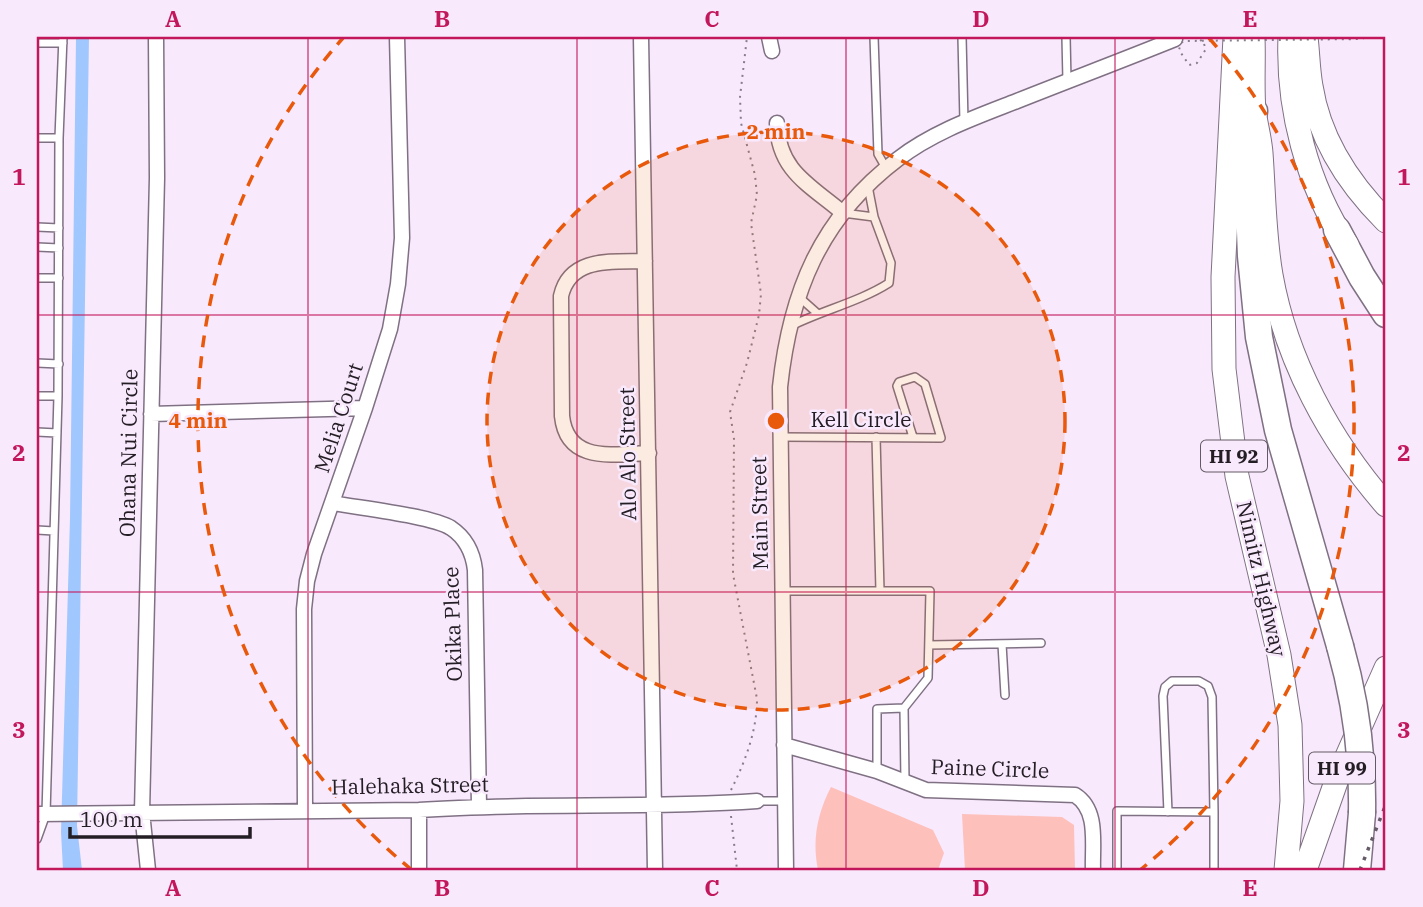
<svg xmlns="http://www.w3.org/2000/svg" width="1423" height="907" font-family="'IBM Plex Serif',serif">
<style>
.green{fill:#fdc0bb}
.water{fill:#a0c8fe}
.lines{fill:none;stroke-linecap:round;stroke-linejoin:round}
.service-casing{stroke:#7f7183;stroke-width:10}
.minor-casing{stroke:#7f7183;stroke-width:17}
.primary-casing{stroke:#7f7183;stroke-width:25}
.motorway-casing{stroke:#7f7183;stroke-width:29}
.path{stroke:#887e8b;stroke-width:2;stroke-dasharray:2 5;stroke-linecap:butt}
.service{stroke:#fff;stroke-width:7}
.minor{stroke:#fff;stroke-width:14}
.primary{stroke:#fff;stroke-width:23}
.motorway{stroke:#fff;stroke-width:26}
.rail{stroke:#645b66;stroke-width:3.5;stroke-dasharray:3.5 7;stroke-linecap:butt}
.motorway-bridge-casing{stroke:#7f7183;stroke-width:29;stroke-linecap:butt}
.path-bridge{stroke:#887e8b;stroke-width:2;stroke-dasharray:2 5;stroke-linecap:butt}
.motorway-bridge{stroke:#fff;stroke-width:26}
.grid{fill:none;stroke:#c2185b;stroke-width:2;stroke-opacity:0.55}
.ring{fill:none;stroke:#e8590c;stroke-width:3.5;stroke-dasharray:12 9}
.labels{text-anchor:middle;stroke-width:5;stroke-linejoin:round;paint-order:stroke}
.shield{fill:#f9e9fd;stroke:#635a65;stroke-width:2}
.shield-label{font-size:19px;font-weight:bold;fill:#231d24}
.street-label{font-size:21px;fill:#231d24;stroke:#f9e9fd}
.centre{fill:#e8590c;stroke:#f9e9fd;stroke-width:3.5}
.ring-label{font-size:21px;text-anchor:middle;font-weight:bold;fill:#e8590c;stroke:#f9e9fd;stroke-width:5;stroke-linejoin:round;paint-order:stroke}
.neatline{fill:none;stroke:#c2185b;stroke-width:2.5}
.grid-label{font-size:23px;text-anchor:middle;font-weight:bold;fill:#c2185b}
</style>
<rect width="100%" height="100%" fill="#f9e9fd"/>
<path class="green" d="M831,787L933,830L944,853L938,870H818C812,841 817,814 831,787Z
M962,814L1062,817L1074,825L1075,870H965Z"/>
<path class="water" d="M76,37H89L77,826L82,870H63L61,832L70,518Z"/>
<g class="lines">
<defs>
<path id="service" d="M874,37L878,154L886,168
M962,37L964,122
M1066,37L1067,81
M39,43H63
M37,138H59L63,37
M843,213L874,217
M37,227L59,228
M37,247L59,248
M37,278H59
M799,297L817,313
M791,326C823,310 859,302 889,283L891,263L874,217L868,186
M37,363L59,364
M37,396H58
M37,432L57,433
M781,437L941,438L925,384L915,377L899,382L897,386L913,437
M876,437L880,591
M37,530L54,531
M783,591H930L928,678L904,708L905,781
M1002,644L1005,695
M929,645L1041,643
M877,771V709L904,708
M757,801H785
M1168,812L1163,696L1165,687L1172,681H1199L1208,686L1212,697L1214,812
M37,839L46,814L58,396L59,138
M1117,870V811L1214,812V870"/>
<path id="minor" d="M641,37L655,870
M769,37L772,51
M777,123C778,171 810,185 843,213
M645,261C613,262 570,256 561,296L562,416C567,464 614,454 649,453
M151,414L365,408
M333,503C359,508 432,516 451,528C466,538 473,553 475,570L479,806
M784,745L877,771L926,790L1075,795C1099,810 1092,844 1093,870
M305,809L304,609L307,581L314,554L365,408L390,329L398,284L402,238L397,37
M37,814L419,810C531,802 644,809 757,801
M148,870L142,812L157,178L156,37
M419,870V810
M786,870L780,387C790,293 820,218 898,159C933,132 976,117 1017,101C1070,80 1123,60 1175,39"/>
<path id="primary" d="M1235,37L1223,277L1224,369L1237,476L1279,655L1290,725L1292,801L1286,870
M1253,37C1254,61 1252,87 1254,111C1256,125 1260,139 1261,153C1264,194 1264,235 1271,275C1286,360 1330,441 1386,505
M1290,37C1287,108 1307,185 1347,245
M1306,37C1308,53 1308,70 1311,86C1319,138 1349,184 1386,221
M1305,870L1337,779L1386,668"/>
<path id="motorway" d="M1254,111L1247,156L1251,256L1259,337L1278,430L1340,646
M1337,230L1362,277L1386,314
M1357,870L1362,813"/>
</defs>
<use href="#service" class="service-casing"/>
<use href="#minor" class="minor-casing"/>
<use href="#primary" class="primary-casing"/>
<use href="#motorway" class="motorway-casing"/>
<path class="path" d="M1342,37L1348,39L1362,37
M1187,38H1199L1204,44
M731,790C745,762 757,731 757,699L733,574L734,439L730,412L747,363L759,315L761,294L751,223L757,195L755,175L741,123L740,97L747,37
M731,816L737,870"/>
<use href="#service" class="service"/>
<use href="#minor" class="minor"/>
<use href="#primary" class="primary"/>
<use href="#motorway" class="motorway"/>
<path class="rail" d="M1360,870L1386,804"/>
<defs>
<path id="motorway-bridge" d="M1340,646C1356,702 1363,755 1362,813"/>
</defs>
<use href="#motorway-bridge" class="motorway-bridge-casing"/>
<path class="path-bridge" d="M1204,44L1206,49L1197,63L1189,65L1179,50L1181,43L1184,41L1362,39L1365,37"/>
<use href="#motorway-bridge" class="motorway-bridge"/>
</g>
<path class="grid" d="M308,37V870M577,37V870M846,37V870M1115,37V870M37,315H1386M37,592H1386"/>
<circle cx="776" cy="421" r="289" fill="#e8590c" fill-opacity=".12"/>
<g class="ring">
<circle cx="776" cy="421" r="289"/>
<path d="M412 870A578 578 0 0 1 343 38M1209 38A578 578 0 0 1 1140 870"/>
</g>
<g class="labels">
<g class="shield">
<rect x="1201" y="440.5" width="66" height="31" rx="5"/>
<rect x="1309" y="752.5" width="66" height="31" rx="5"/>
</g>
<g class="shield-label">
<text x="1234" y="463">HI 92</text>
<text x="1342" y="775">HI 99</text>
</g>
<g class="street-label">
<text transform="translate(339 418) rotate(-72)" y="7">Melia Court</text>
<text x="861" y="427">Kell Circle</text>
<text transform="translate(129 453) rotate(-89)" y="7">Ohana Nui Circle</text>
<text transform="translate(628 454) rotate(-91)" y="7">Alo Alo Street</text>
<text transform="translate(760 513) rotate(-91)" y="7">Main Street</text>
<text transform="translate(1261 579) rotate(77)" y="7">Nimitz Highway</text>
<text transform="translate(453 624) rotate(-92)" y="7">Okika Place</text>
<text transform="translate(990 769) rotate(2)" y="7">Paine Circle</text>
<text transform="translate(410 786) rotate(-1)" y="7">Halehaka Street</text>
</g>
</g>
<circle cx="776" cy="421" r="10" class="centre"/>
<g class="ring-label">
<text x="776" y="139">2 min</text>
<text x="198" y="428">4 min</text>
</g>
<rect width="1423" height="907" fill="none" stroke="#f9e9fd" stroke-width="77"/>
<path d="M70 827v10h180v-10" fill="none" stroke="#231d24" stroke-width="3.5"/>
<text x="80" y="827" font-size="21" fill="#231d24" stroke="#f9e9fd" stroke-width="5" paint-order="stroke">100 m</text>
<rect x="38" y="38" width="1346" height="831" class="neatline"/>
<g class="grid-label">
<text x="173" y="27">A</text>
<text x="442" y="27">B</text>
<text x="712" y="27">C</text>
<text x="981" y="27">D</text>
<text x="1250" y="27">E</text>
<text x="19" y="185">1</text>
<text x="1404" y="185">1</text>
<text x="19" y="461">2</text>
<text x="1404" y="461">2</text>
<text x="19" y="738">3</text>
<text x="1404" y="738">3</text>
<text x="173" y="896">A</text>
<text x="442" y="896">B</text>
<text x="712" y="896">C</text>
<text x="981" y="896">D</text>
<text x="1250" y="896">E</text>
</g>
</svg>
